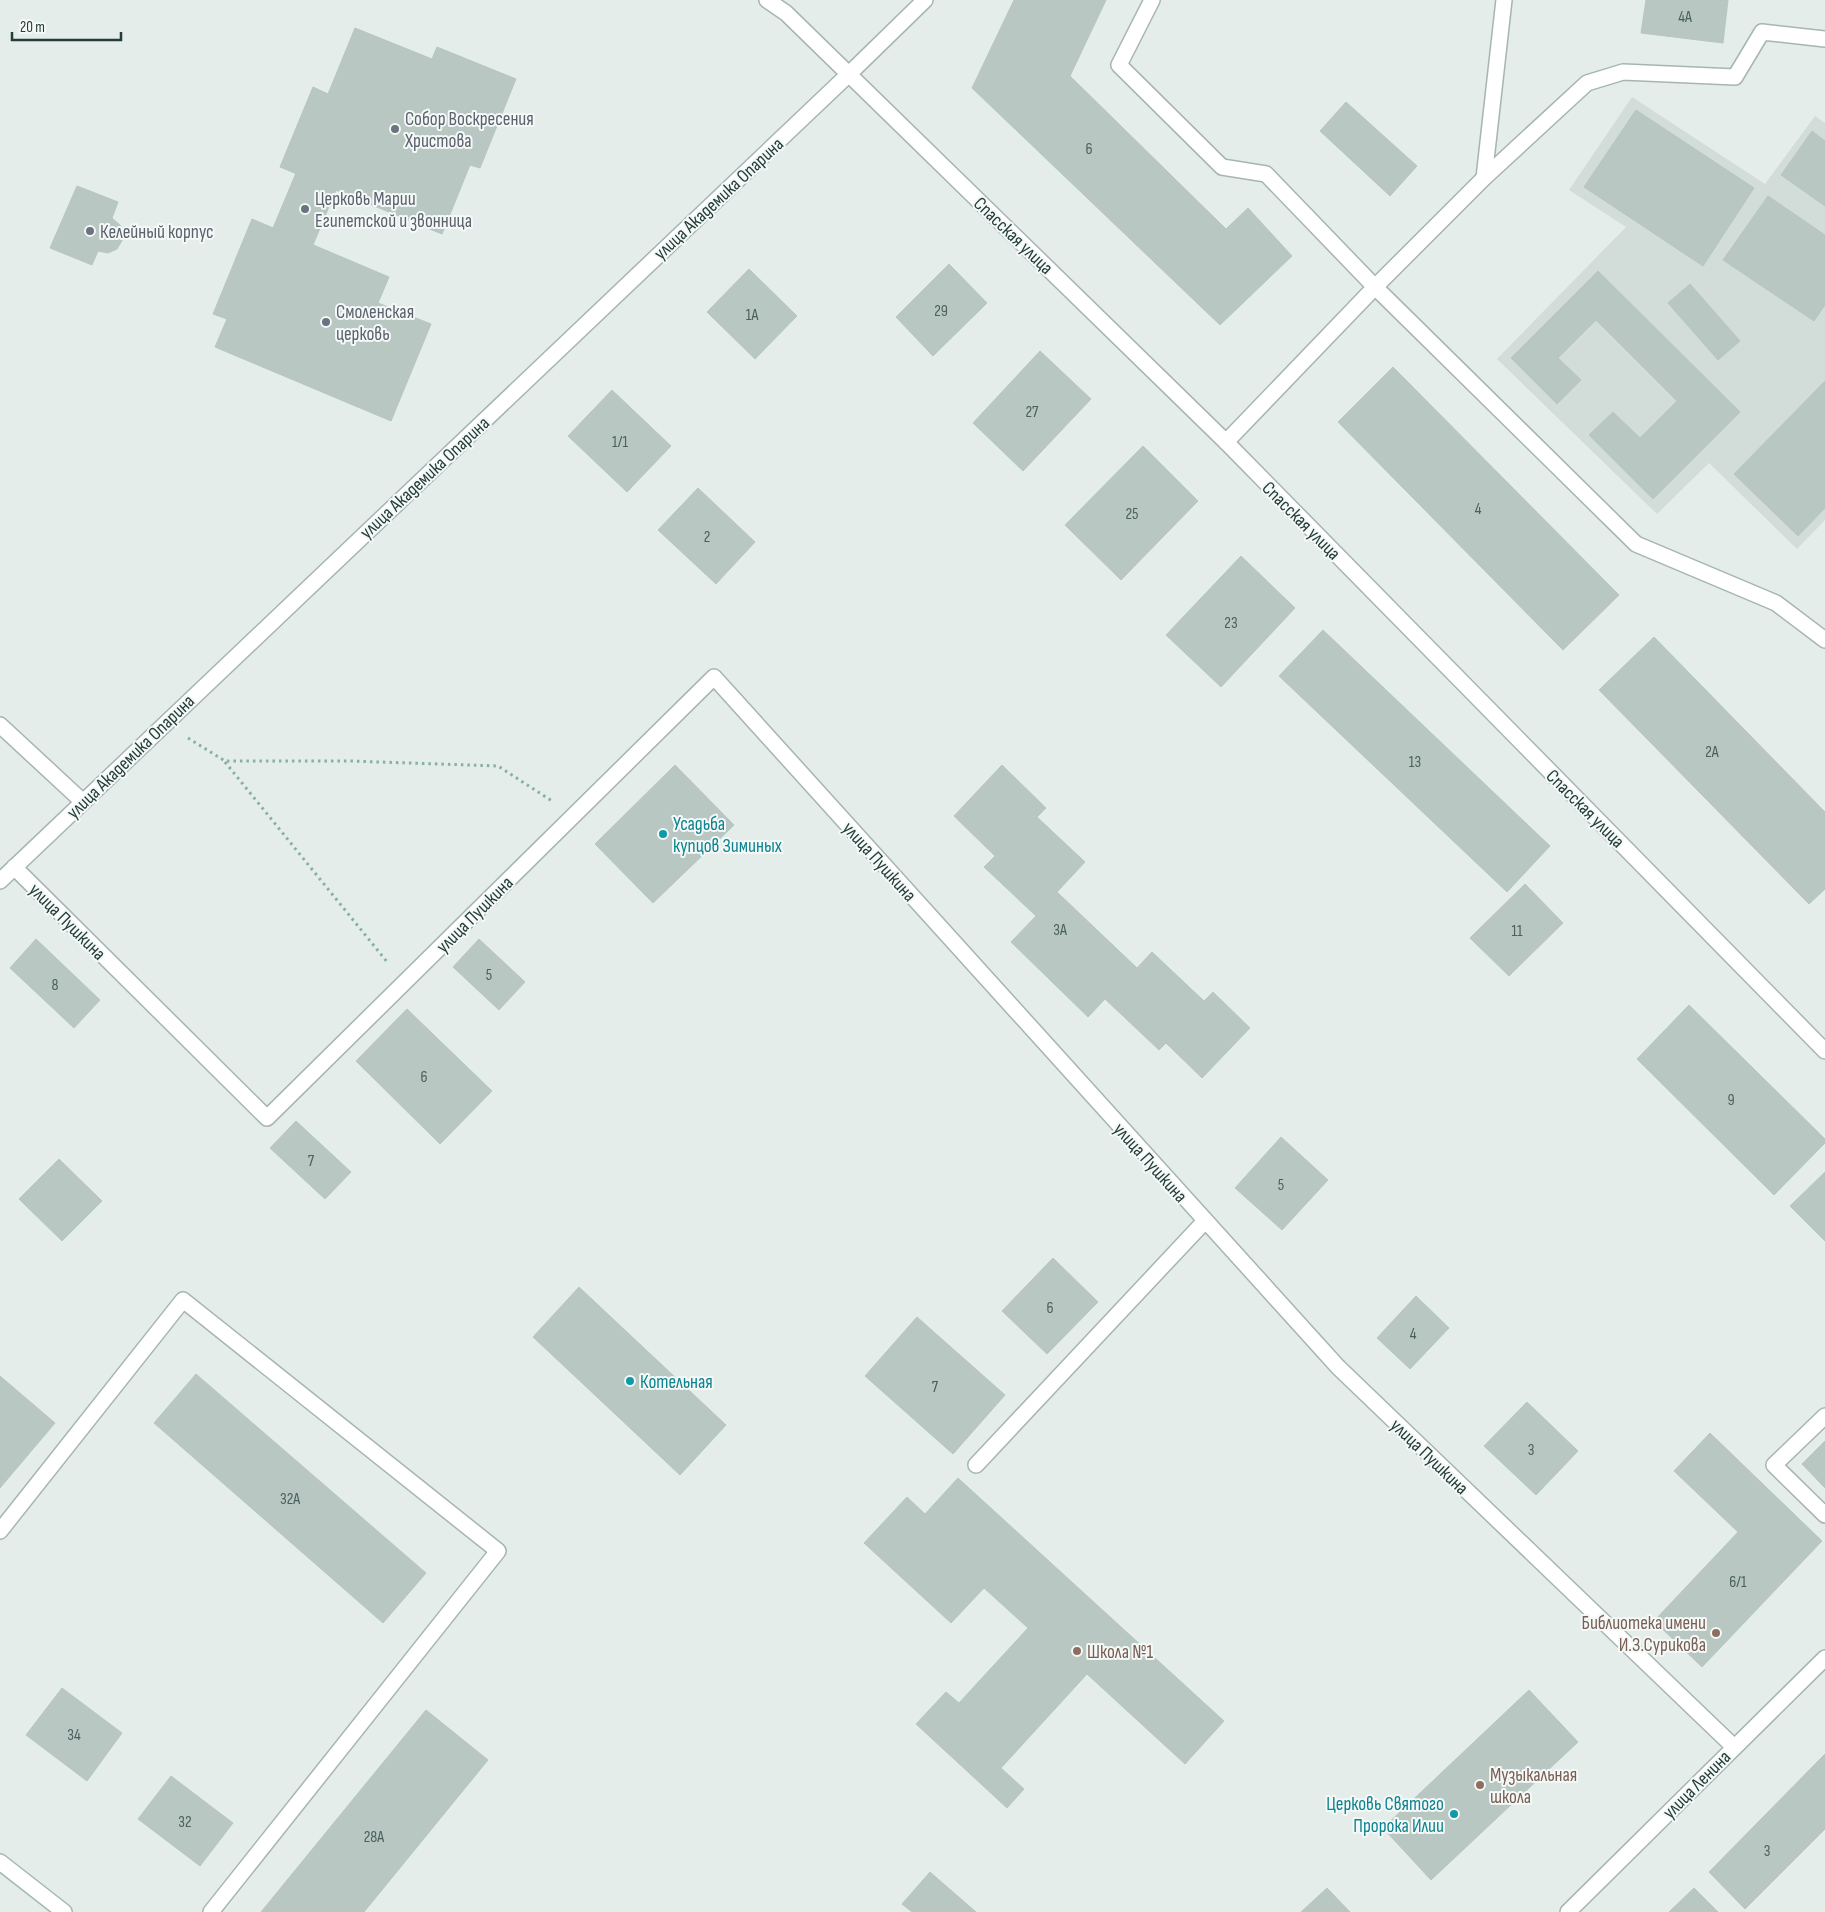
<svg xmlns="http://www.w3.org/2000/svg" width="1825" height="1912" font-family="'Sofia Sans Condensed',sans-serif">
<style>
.built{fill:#d2dcd9}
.building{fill:#b9c7c3;stroke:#b7c6c2}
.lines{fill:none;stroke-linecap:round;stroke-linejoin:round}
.service-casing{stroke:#a7b5b2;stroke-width:18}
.minor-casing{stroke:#a7b5b2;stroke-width:18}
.tertiary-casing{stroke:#a7b5b2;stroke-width:18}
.secondary-casing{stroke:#a3b8b3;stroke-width:18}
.path{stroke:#86afa7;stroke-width:3;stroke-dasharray:2.5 4;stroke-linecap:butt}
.service{stroke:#fff;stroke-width:15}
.minor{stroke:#fff;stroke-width:15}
.tertiary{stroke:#fff;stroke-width:15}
.secondary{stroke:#fff;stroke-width:15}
.worship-dot{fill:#6b7280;stroke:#f4f9f7;stroke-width:2}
.culture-dot{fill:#0f9aa8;stroke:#f4f9f7;stroke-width:2}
.education-dot{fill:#8d6e63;stroke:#f4f9f7;stroke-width:2}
.labels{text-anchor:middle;stroke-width:4;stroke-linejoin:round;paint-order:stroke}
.number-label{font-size:16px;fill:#49605c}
.worship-label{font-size:19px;fill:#5b616d;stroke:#f4f9f7;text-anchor:start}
.street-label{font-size:19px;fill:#243d3a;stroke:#f4f9f7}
.culture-label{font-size:19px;fill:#0d838f;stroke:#f4f9f7;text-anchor:start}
.education-label{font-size:19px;fill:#785e54;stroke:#f4f9f7;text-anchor:start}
</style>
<rect width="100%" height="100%" fill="#e4edea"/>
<path class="built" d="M1632,97L1765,184L1815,116L1825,123V520L1797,549L1709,463L1657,514L1497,359L1626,227L1569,190Z"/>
<path class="building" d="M1014,0H1106L1070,76L1226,229L1248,208L1292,256L1220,325L972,88Z
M1646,0H1728L1723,43L1641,33Z
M355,28L432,59L437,47L516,79L480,168L470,165L442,234L280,167L313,87L328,94Z
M1346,102L1417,166L1390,196L1320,131Z
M1636,110L1754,188L1703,266L1584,187Z
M1812,131L1825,141V206L1781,175Z
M296,173L336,190L313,245L273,228Z
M77,186L118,202L112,218L121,226L124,237L117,249L108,253L98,251L92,265L50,248Z
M1768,196L1825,235V305L1814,321L1723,260Z
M252,219L389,277L378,303L431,324L391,421L215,347L227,319L213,314Z
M949,264L987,303L933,356L896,317Z
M749,269L797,316L755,359L707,312Z
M1598,271L1740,412L1653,499L1589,435L1613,412L1640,438L1677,401L1596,320L1558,358L1581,380L1557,404L1511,358Z
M1690,284L1740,341L1718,360L1668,303Z
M1040,351L1091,399L1023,471L973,423Z
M1393,367L1619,595L1563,650L1338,422Z
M1825,381V508L1798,536L1734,474Z
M612,390L671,446L627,492L568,436Z
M1143,446L1198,501L1121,580L1065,525Z
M698,488L755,542L716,584L658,530Z
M1241,556L1295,608L1221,687L1166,635Z
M1323,630L1550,846L1507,892L1279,676Z
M1654,637L1825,812V889L1809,904L1599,690Z
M675,765L734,825L653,903L595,844Z
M1002,765L1046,808L1037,817L1085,862L1057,892L1137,968L1152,952L1204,1001L1213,992L1250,1028L1202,1078L1166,1043L1159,1050L1105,999L1088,1017L1011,942L1036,916L984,867L995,856L954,816Z
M1525,884L1563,923L1509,976L1470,938Z
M36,939L100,1000L74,1028L10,968Z
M479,939L525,982L499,1010L453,967Z
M1689,1005L1825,1139V1143L1774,1195L1637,1059Z
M407,1009L492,1091L440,1144L356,1061Z
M296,1121L351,1172L325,1199L270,1148Z
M1281,1137L1328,1180L1282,1230L1235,1188Z
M59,1159L102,1201L62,1241L19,1199Z
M1825,1172V1241L1790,1206Z
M1053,1258L1098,1302L1047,1354L1002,1311Z
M579,1287L726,1425L680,1475L533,1337Z
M1416,1296L1449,1328L1410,1369L1377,1338Z
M917,1317L1005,1395L953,1454L865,1376Z
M196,1374L426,1573L383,1623L154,1423Z
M0,1376L55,1423L0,1488Z
M1527,1402L1578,1451L1536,1495L1484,1446Z
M1710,1433L1822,1541L1702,1667L1654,1621L1738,1532L1674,1471Z
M1825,1441V1488L1802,1464Z
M958,1478L1224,1721L1185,1764L1087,1674L1001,1768L1024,1789L1007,1808L916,1724L946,1692L959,1703L1028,1628L984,1588L951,1623L864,1543L907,1497L925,1514Z
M62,1688L122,1733L87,1781L26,1735Z
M1529,1690L1578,1742L1431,1880L1383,1828Z
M426,1710L488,1760L364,1912H261Z
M1825,1754V1829L1745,1909L1709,1872Z
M171,1776L233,1823L200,1866L138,1819Z
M930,1872L976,1912H912L902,1904Z
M1327,1888L1350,1912H1301Z
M1694,1888L1718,1912H1669Z"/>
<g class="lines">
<defs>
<path id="service" d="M1152,0L1119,65L1222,167L1266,174L1375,287L1636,544L1776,603L1825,640
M849,74L925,0
M1484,178L1587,83L1623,72L1735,77L1762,32L1825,39
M1226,442L1375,287L1484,178L1504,0
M1825,1416L1774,1465L1825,1515
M976,1465L1205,1221
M0,1531L183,1300L498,1551L211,1912"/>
<path id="minor" d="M767,0L786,13L1226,442L1825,1051
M0,725L82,801
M14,867L267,1118L714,677L1338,1367L1734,1747
M0,881L849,74"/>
<path id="tertiary" d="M1568,1912L1825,1658"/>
<path id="secondary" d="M0,1862L64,1912"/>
</defs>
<use href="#service" class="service-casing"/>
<use href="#minor" class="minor-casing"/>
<use href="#tertiary" class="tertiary-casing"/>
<use href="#secondary" class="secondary-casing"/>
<path class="path" d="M188,738L225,761H350L498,766L552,801
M225,762L388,963"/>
<use href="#service" class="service"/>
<use href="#minor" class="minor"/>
<use href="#tertiary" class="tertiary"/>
<use href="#secondary" class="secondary"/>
</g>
<g class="worship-dot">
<circle cx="395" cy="129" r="5"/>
<circle cx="305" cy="209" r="5"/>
<circle cx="90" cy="231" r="5"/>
<circle cx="326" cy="322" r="5"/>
</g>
<g class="culture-dot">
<circle cx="663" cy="834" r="5"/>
<circle cx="630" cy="1381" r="5"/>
<circle cx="1454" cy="1814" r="5"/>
</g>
<g class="education-dot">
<circle cx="1716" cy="1633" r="5"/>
<circle cx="1077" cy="1651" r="5"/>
<circle cx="1480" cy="1785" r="5"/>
</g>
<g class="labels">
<g class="number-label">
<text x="1685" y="22">4А</text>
<text x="1089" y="154">6</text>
<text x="941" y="316">29</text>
<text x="752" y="320">1А</text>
<text x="1032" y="417">27</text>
<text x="620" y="447">1/1</text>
<text x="1478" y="514">4</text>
<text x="1132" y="519">25</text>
<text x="707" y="542">2</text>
<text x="1231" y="628">23</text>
<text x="1712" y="757">2А</text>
<text x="1415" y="767">13</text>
<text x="1060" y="935">3А</text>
<text x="1517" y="936">11</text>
<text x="489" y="980">5</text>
<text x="55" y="990">8</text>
<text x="424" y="1082">6</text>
<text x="1731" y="1105">9</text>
<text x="311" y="1166">7</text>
<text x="1281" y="1190">5</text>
<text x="1050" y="1313">6</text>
<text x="1413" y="1339">4</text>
<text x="935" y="1392">7</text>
<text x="1531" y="1455">3</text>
<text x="290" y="1504">32А</text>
<text x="1738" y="1587">6/1</text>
<text x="74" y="1740">34</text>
<text x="185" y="1827">32</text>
<text x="374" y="1842">28А</text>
<text x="1767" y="1856">3</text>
</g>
<g class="worship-label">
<text x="405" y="125">Собор Воскресения<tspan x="405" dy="22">Христова</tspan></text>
<text x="315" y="205">Церковь Марии<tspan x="315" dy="22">Египетской и звонница</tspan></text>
<text x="100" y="238">Келейный корпус</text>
<text x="336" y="318">Смоленская<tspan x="336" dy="22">церковь</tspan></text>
</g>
<g class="street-label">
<text transform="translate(718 198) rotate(-43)" y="7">улица Академика Опарина</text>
<text transform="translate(1014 235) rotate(44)" y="7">Спасская улица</text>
<text transform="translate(424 477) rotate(-43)" y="7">улица Академика Опарина</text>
<text transform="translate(1302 520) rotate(45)" y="7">Спасская улица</text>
<text transform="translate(130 756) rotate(-44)" y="7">улица Академика Опарина</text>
<text transform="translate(1586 808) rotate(45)" y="7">Спасская улица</text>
<text transform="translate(880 861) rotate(48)" y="7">улица Пушкина</text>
<text transform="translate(474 914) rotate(-45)" y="7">улица Пушкина</text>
<text transform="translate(68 921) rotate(45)" y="7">улица Пушкина</text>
<text transform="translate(1151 1162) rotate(48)" y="7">улица Пушкина</text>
<text transform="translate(1430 1456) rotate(44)" y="7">улица Пушкина</text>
<text transform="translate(1696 1784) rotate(-45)" y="7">улица Ленина</text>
</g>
<g class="culture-label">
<text x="673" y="830">Усадьба<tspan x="673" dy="22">купцов Зиминых</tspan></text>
<text x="640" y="1388">Котельная</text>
<text x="1444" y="1810" text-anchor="end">Церковь Святого<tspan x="1444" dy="22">Пророка Илии</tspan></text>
</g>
<g class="education-label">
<text x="1706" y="1629" text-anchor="end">Библиотека имени<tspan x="1706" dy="22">И.З.Сурикова</tspan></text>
<text x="1087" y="1658">Школа №1</text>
<text x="1490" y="1781">Музыкальная<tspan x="1490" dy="22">школа</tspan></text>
</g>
</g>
<path d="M12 32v8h109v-8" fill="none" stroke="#243d3a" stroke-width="2.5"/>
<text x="20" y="32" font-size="15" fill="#243d3a" stroke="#f4f9f7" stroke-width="4" paint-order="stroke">20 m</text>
</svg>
